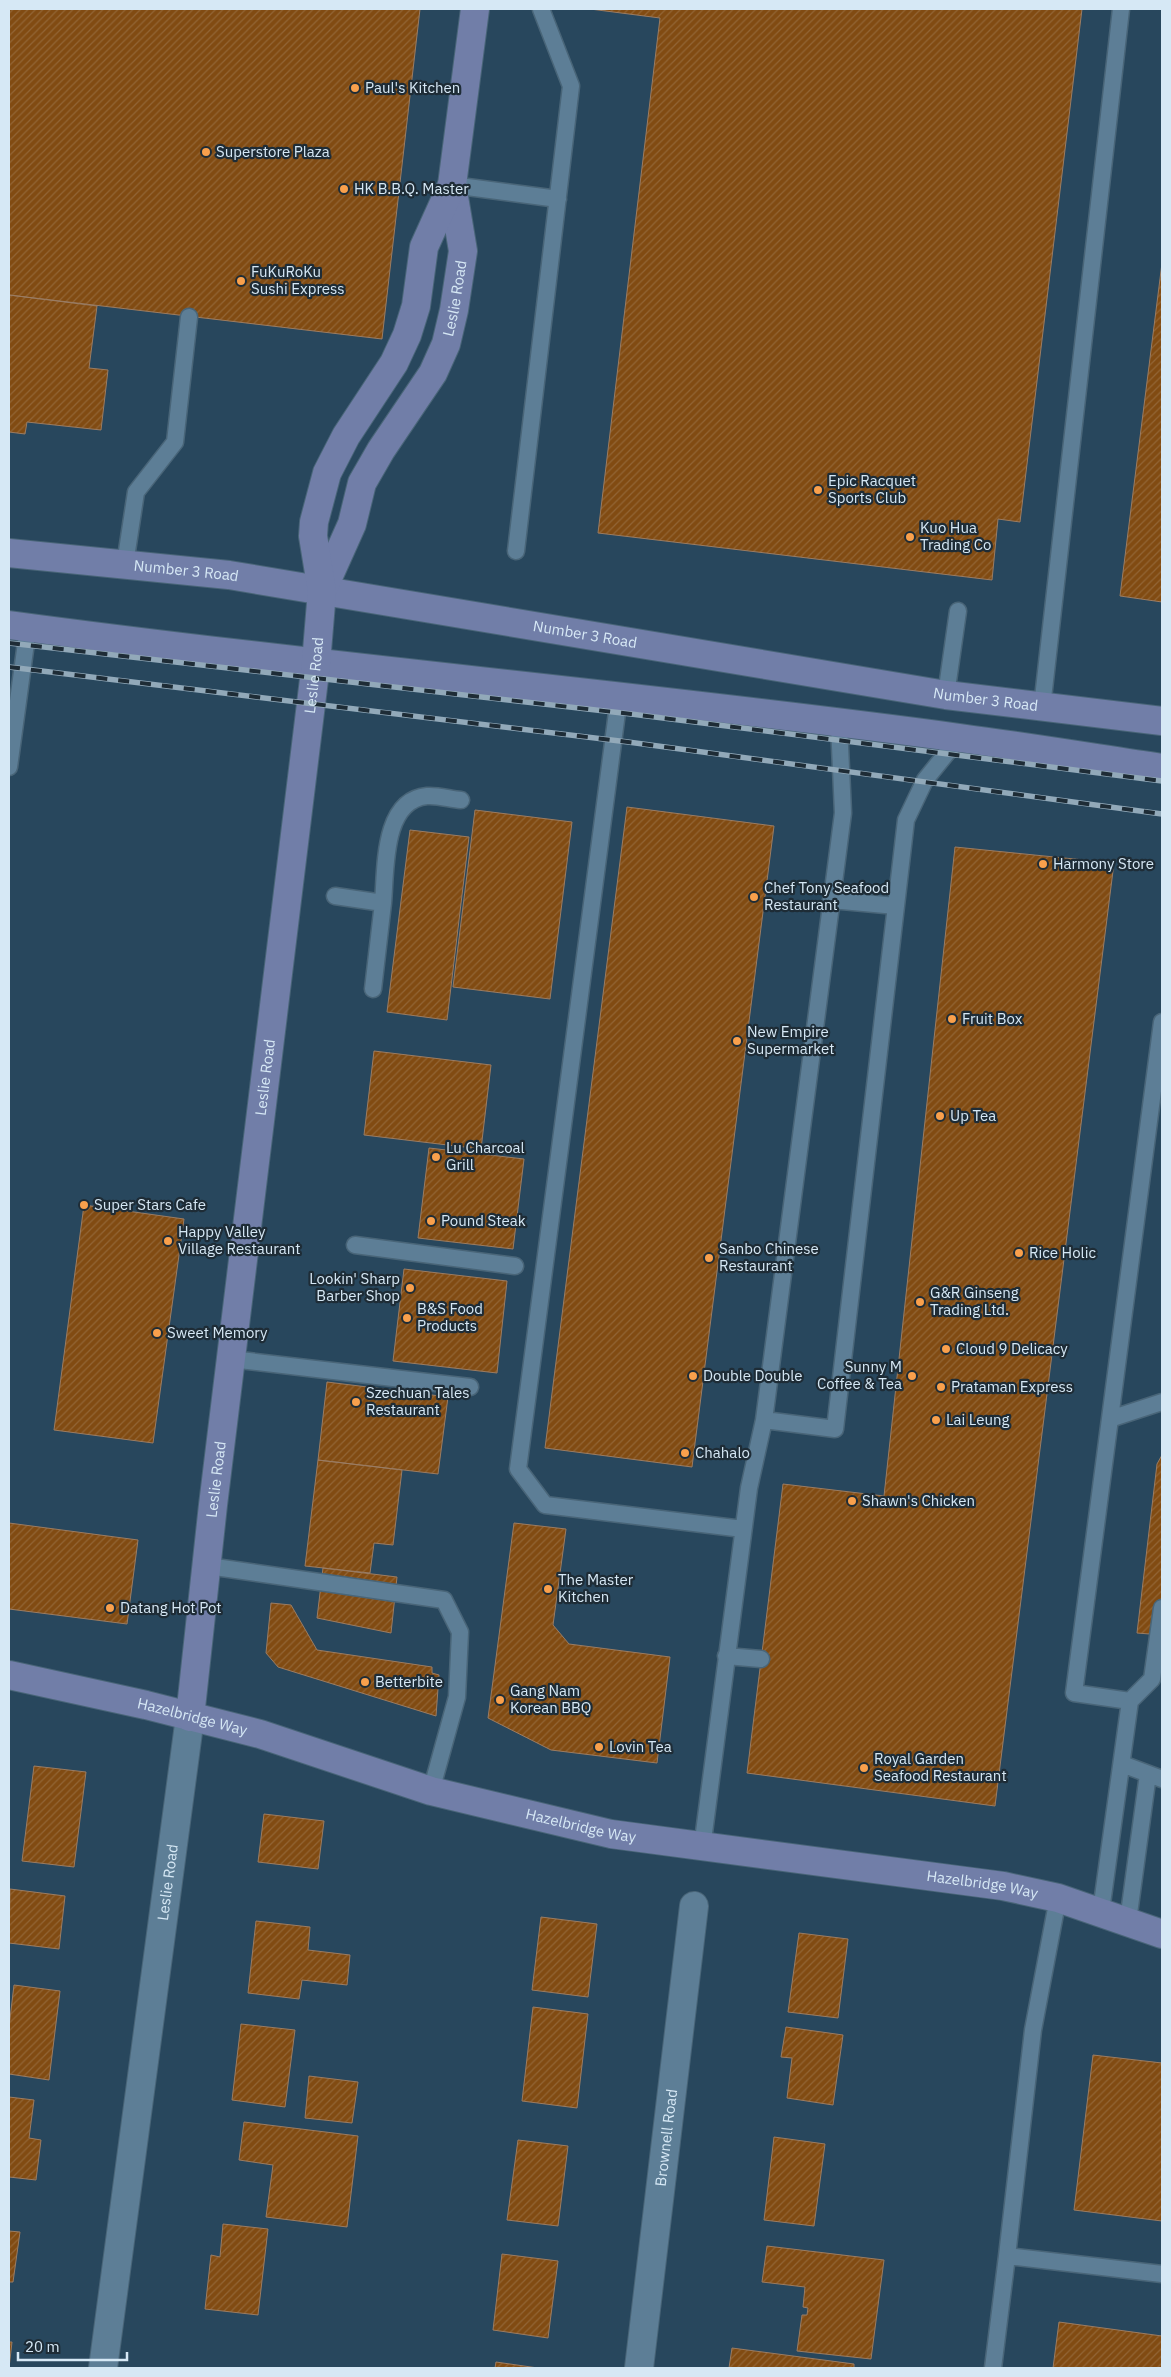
<svg xmlns="http://www.w3.org/2000/svg" width="1171" height="2377" font-family="'IBM Plex Sans',sans-serif">
<style>
.building{fill:url(#building-hatch);stroke:#9b7c62}
.lines{fill:none;stroke-linecap:round;stroke-linejoin:round}
.lane-casing{stroke:#496578;stroke-width:19}
.street-casing{stroke:#496578;stroke-width:30}
.secondary-casing{stroke:#496578;stroke-width:30}
.lane{stroke:#5d7e96;stroke-width:16}
.street{stroke:#5d7e96;stroke-width:28}
.secondary{stroke:#717ea8;stroke-width:28}
.rail-casing{stroke:#92a9b9;stroke-width:5.5}
.rail{stroke:#1e2c36;stroke-width:4;stroke-dasharray:11;stroke-linecap:butt}
.poi-dot{fill:#f9a04c;stroke:#1e2c36;stroke-width:2}
.labels{text-anchor:middle;stroke-width:4.5;stroke-linejoin:round;paint-order:stroke}
.poi-label{font-size:15px;fill:#d6e8f5;stroke:#1e2c36;text-anchor:start}
.street-label{font-size:15px;fill:#d6e8f5;stroke:#1e2c36}
</style>
<defs>
<pattern id="building-hatch" width="6" height="6" patternUnits="userSpaceOnUse" patternTransform="scale(1.25)"><rect width="6" height="6" fill="#814b12"/><path d="M-1 1l2-2M0 6l6-6M5 7l2-2" fill="none" stroke="#926535"/></pattern>
</defs>
<rect width="100%" height="100%" fill="#28475d"/>
<path class="building" d="M9,9H420L382,339L9,295Z
M590,9H1082L1020,522L998,519L992,580L598,533L660,18Z
M1162,263V602L1120,596Z
M9,295L97,306L89,368L108,370L101,430L27,422L25,434L9,432Z
M627,807L774,826L692,1467L545,1448Z
M475,810L572,822L550,999L453,987Z
M410,830L469,837L447,1020L387,1012Z
M955,847L1114,863L995,1806L747,1773L783,1484L884,1496Z
M374,1051L491,1065L481,1149L364,1135Z
M429,1148L524,1159L513,1249L418,1238Z
M84,1205L184,1219L153,1443L54,1430Z
M404,1269L507,1281L497,1373L393,1361Z
M327,1382L448,1397L438,1474L318,1460Z
M1162,1455V1635L1137,1633L1157,1464Z
M318,1460L402,1470L393,1545L374,1543L370,1573L305,1566Z
M9,1523L138,1540L127,1624L9,1609Z
M514,1523L566,1529L553,1625L569,1644L670,1657L657,1763L551,1750L488,1718Z
M323,1568L397,1577L391,1633L317,1618Z
M271,1603L291,1605L317,1650L432,1667V1673L439,1675L436,1716L278,1667L266,1653Z
M34,1766L86,1772L74,1867L22,1861Z
M264,1814L324,1821L318,1869L258,1862Z
M10,1889L65,1896L59,1949L9,1943Z
M541,1917L597,1924L588,1997L532,1990Z
M256,1921L310,1927L308,1950L350,1955L347,1985L302,1980L299,1999L248,1993Z
M799,1933L848,1939L838,2018L788,2012Z
M14,1985L60,1991L49,2080L9,2074V2027Z
M533,2007L588,2014L577,2108L522,2101Z
M241,2024L295,2030L285,2107L232,2100Z
M786,2027L843,2035L833,2105L787,2098L792,2058L781,2057Z
M1093,2055L1162,2063V2221L1074,2210Z
M309,2076L358,2082L352,2123L305,2118Z
M9,2097L34,2100L29,2138L41,2140L36,2180L9,2177Z
M244,2122L358,2136L347,2227L266,2217L273,2165L239,2160Z
M774,2137L825,2144L814,2226L764,2220Z
M518,2140L568,2146L558,2226L507,2220Z
M223,2224L268,2229L258,2315L205,2309L211,2255L220,2257Z
M9,2231L20,2232L13,2282H9Z
M767,2246L884,2260L871,2359L797,2351L802,2315H807L808,2308L803,2307L805,2287L762,2282Z
M502,2254L558,2261L548,2338L493,2330Z
M1059,2322L1162,2336V2368H1053Z
M9,2342H12L9,2368Z
M732,2348L854,2364V2368H729Z
M496,2362L538,2368H495Z"/>
<g class="lines">
<defs>
<path id="lane" d="M452,185L558,199
M516,551L571,86L541,9
M125,564L136,492L175,442L189,317
M946,695L958,611
M619,697L518,1469L545,1505L743,1529
M1042,707L1121,9
M9,767L28,628
M335,896L383,903C386,870 382,800 427,796C437,795 450,799 461,800
M831,900L896,906
M373,989L383,903
M355,1245L515,1266
M231,1359L470,1387
M1110,1419L1162,1402
M764,1420L835,1429L906,820L925,780L959,738
M208,1566L444,1600L460,1632L457,1697L431,1791
M726,1656L761,1659
M1130,1701L1074,1693L1162,1022
M1122,1764L1162,1779
M702,1848L749,1488L764,1420L843,813L839,724
M1101,1911L1130,1701L1152,1679L1162,1608
M1128,1921L1148,1774
M1007,2256L1033,2030L1058,1898
M993,2368L1007,2256L1162,2274"/>
<g id="street">
<path id="s1" d="M103,2368L190,1717"/>
<path id="s2" d="M639,2368L694,1906"/>
</g>
<g id="secondary">
<path id="s3" d="M9,553L229,575L946,695L1162,721"/>
<path id="s4" d="M322,591L352,524L362,483L381,450L433,373L446,344L454,310L463,251L452,185"/>
<path d="M9,625C325,668 643,695 960,738C1027,747 1095,758 1162,768"/>
<path id="s5" d="M9,1675L146,1705L260,1734L431,1791L611,1834L1003,1886L1058,1898L1162,1934"/>
<path id="s6" d="M190,1717L213,1505L316,663L322,591L313,536L314,522L327,473L346,436L394,363L407,335L416,306L424,247L452,185L475,9"/>
</g>
</defs>
<use href="#lane" class="lane-casing"/>
<use href="#street" class="street-casing"/>
<use href="#secondary" class="secondary-casing"/>
<use href="#lane" class="lane"/>
<use href="#street" class="street"/>
<use href="#secondary" class="secondary"/>
<defs>
<path id="rail" d="M9,643L631,714L1162,781
M9,667L628,742L1162,814"/>
</defs>
<use href="#rail" class="rail-casing"/>
<use href="#rail" class="rail"/>
</g>
<g class="poi-dot">
<circle cx="355" cy="88" r="5"/>
<circle cx="206" cy="152" r="5"/>
<circle cx="344" cy="189" r="5"/>
<circle cx="241" cy="281" r="5"/>
<circle cx="818" cy="490" r="5"/>
<circle cx="910" cy="537" r="5"/>
<circle cx="1043" cy="864" r="5"/>
<circle cx="754" cy="897" r="5"/>
<circle cx="952" cy="1019" r="5"/>
<circle cx="737" cy="1041" r="5"/>
<circle cx="940" cy="1116" r="5"/>
<circle cx="436" cy="1157" r="5"/>
<circle cx="84" cy="1205" r="5"/>
<circle cx="431" cy="1221" r="5"/>
<circle cx="168" cy="1241" r="5"/>
<circle cx="1019" cy="1253" r="5"/>
<circle cx="709" cy="1258" r="5"/>
<circle cx="410" cy="1288" r="5"/>
<circle cx="920" cy="1302" r="5"/>
<circle cx="407" cy="1318" r="5"/>
<circle cx="157" cy="1333" r="5"/>
<circle cx="946" cy="1349" r="5"/>
<circle cx="693" cy="1376" r="5"/>
<circle cx="912" cy="1376" r="5"/>
<circle cx="941" cy="1387" r="5"/>
<circle cx="356" cy="1402" r="5"/>
<circle cx="936" cy="1420" r="5"/>
<circle cx="685" cy="1453" r="5"/>
<circle cx="852" cy="1501" r="5"/>
<circle cx="548" cy="1589" r="5"/>
<circle cx="110" cy="1608" r="5"/>
<circle cx="365" cy="1682" r="5"/>
<circle cx="500" cy="1700" r="5"/>
<circle cx="599" cy="1747" r="5"/>
<circle cx="864" cy="1768" r="5"/>
</g>
<g class="labels">
<g class="poi-label">
<text x="365" y="93">Paul's Kitchen</text>
<text x="216" y="157">Superstore Plaza</text>
<text x="354" y="194">HK B.B.Q. Master</text>
<text x="251" y="277">FuKuRoKu<tspan x="251" dy="17">Sushi Express</tspan></text>
<text x="828" y="486">Epic Racquet<tspan x="828" dy="17">Sports Club</tspan></text>
<text x="920" y="533">Kuo Hua<tspan x="920" dy="17">Trading Co</tspan></text>
<text x="1053" y="869">Harmony Store</text>
<text x="764" y="893">Chef Tony Seafood<tspan x="764" dy="17">Restaurant</tspan></text>
<text x="962" y="1024">Fruit Box</text>
<text x="747" y="1037">New Empire<tspan x="747" dy="17">Supermarket</tspan></text>
<text x="950" y="1121">Up Tea</text>
<text x="446" y="1153">Lu Charcoal<tspan x="446" dy="17">Grill</tspan></text>
<text x="94" y="1210">Super Stars Cafe</text>
<text x="441" y="1226">Pound Steak</text>
<text x="178" y="1237">Happy Valley<tspan x="178" dy="17">Village Restaurant</tspan></text>
<text x="719" y="1254">Sanbo Chinese<tspan x="719" dy="17">Restaurant</tspan></text>
<text x="1029" y="1258">Rice Holic</text>
<text x="400" y="1284" text-anchor="end">Lookin' Sharp<tspan x="400" dy="17">Barber Shop</tspan></text>
<text x="930" y="1298">G&amp;R Ginseng<tspan x="930" dy="17">Trading Ltd.</tspan></text>
<text x="417" y="1314">B&amp;S Food<tspan x="417" dy="17">Products</tspan></text>
<text x="167" y="1338">Sweet Memory</text>
<text x="956" y="1354">Cloud 9 Delicacy</text>
<text x="902" y="1372" text-anchor="end">Sunny M<tspan x="902" dy="17">Coffee &amp; Tea</tspan></text>
<text x="703" y="1381">Double Double</text>
<text x="951" y="1392">Prataman Express</text>
<text x="366" y="1398">Szechuan Tales<tspan x="366" dy="17">Restaurant</tspan></text>
<text x="946" y="1425">Lai Leung</text>
<text x="695" y="1458">Chahalo</text>
<text x="862" y="1506">Shawn's Chicken</text>
<text x="558" y="1585">The Master<tspan x="558" dy="17">Kitchen</tspan></text>
<text x="120" y="1613">Datang Hot Pot</text>
<text x="375" y="1687">Betterbite</text>
<text x="510" y="1696">Gang Nam<tspan x="510" dy="17">Korean BBQ</tspan></text>
<text x="609" y="1752">Lovin Tea</text>
<text x="874" y="1764">Royal Garden<tspan x="874" dy="17">Seafood Restaurant</tspan></text>
</g>
<g class="street-label">
<text dy="5" stroke="none"><textPath href="#s4" startOffset="325">Leslie Road</textPath></text>
<text dy="5" stroke="none"><textPath href="#s3" startOffset="178">Number 3 Road</textPath></text>
<text dy="5" stroke="none"><textPath href="#s3" startOffset="582">Number 3 Road</textPath></text>
<text dy="5" stroke="none"><textPath href="#s6" startOffset="1049">Leslie Road</textPath></text>
<text dy="5" stroke="none"><textPath href="#s3" startOffset="988">Number 3 Road</textPath></text>
<text dy="5" stroke="none"><textPath href="#s6" startOffset="644">Leslie Road</textPath></text>
<text dy="5" stroke="none"><textPath href="#s6" startOffset="239">Leslie Road</textPath></text>
<text dy="5" stroke="none"><textPath href="#s5" startOffset="188">Hazelbridge Way</textPath></text>
<text dy="5" stroke="none"><textPath href="#s5" startOffset="592">Hazelbridge Way</textPath></text>
<text dy="5" stroke="none"><textPath href="#s1" startOffset="490">Leslie Road</textPath></text>
<text dy="5" stroke="none"><textPath href="#s5" startOffset="998">Hazelbridge Way</textPath></text>
<text dy="5" stroke="none"><textPath href="#s2" startOffset="232">Brownell Road</textPath></text>
</g>
</g>
<rect width="1171" height="2377" fill="none" stroke="#d6e8f5" stroke-width="20"/>
<path d="M18 2352v8h109v-8" fill="none" stroke="#d6e8f5" stroke-width="2.5"/>
<text x="25" y="2352" font-size="15" fill="#d6e8f5" stroke="#1e2c36" stroke-width="4" paint-order="stroke">20 m</text>
</svg>
